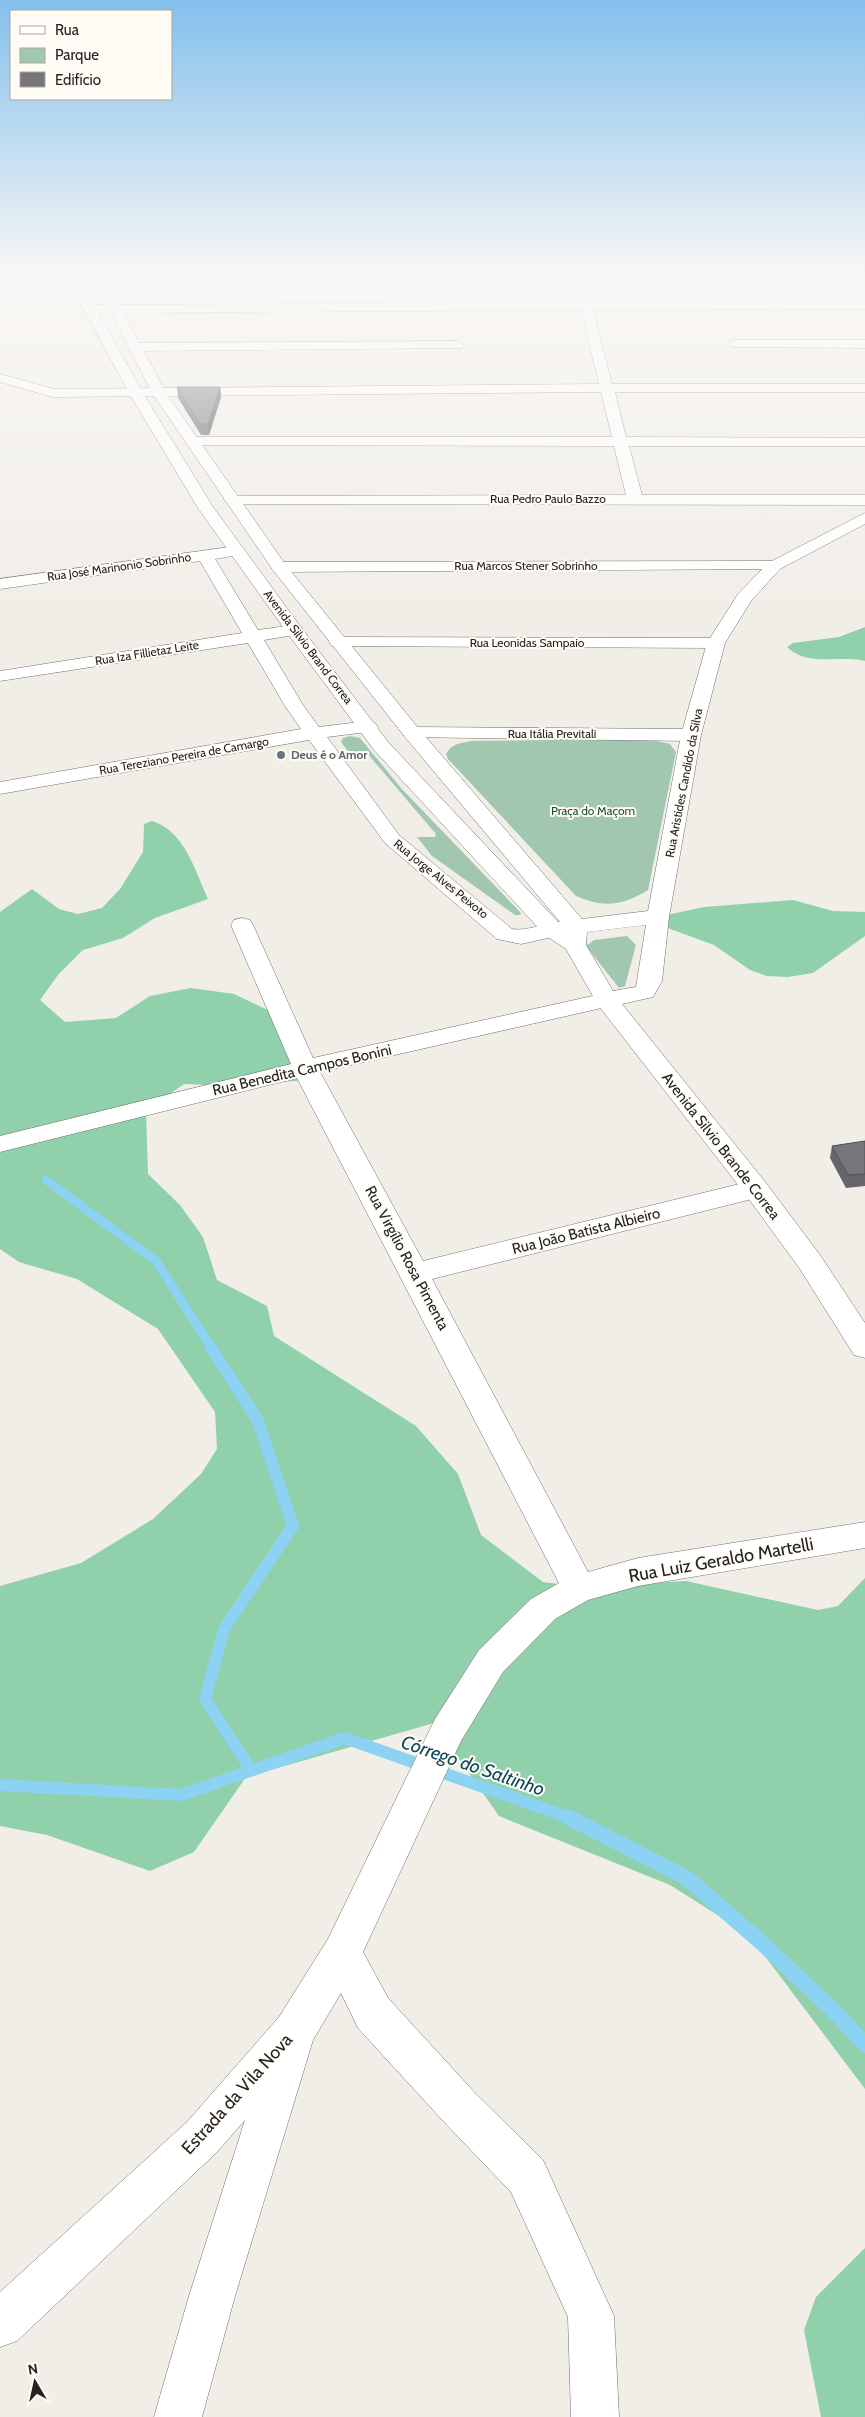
<svg xmlns="http://www.w3.org/2000/svg" width="865" height="2417" font-family="Cabin,sans-serif">
<style>
.green{fill:#a2c7b1}
.forest{fill:#90d0ab}
.lines{fill:none;stroke-linecap:round;stroke-linejoin:round}
.stream-far2{stroke:#8cd2f3;stroke-width:9}
.stream-far1{stroke:#8cd2f3;stroke-width:12}
.stream{stroke:#8cd2f3;stroke-width:16}
.street-casing{stroke:#716f69;stroke-width:1}
.secondary-casing{stroke:#716f69;stroke-width:1}
.street{fill:#fff;fill-rule:evenodd}
.secondary{fill:#fff;fill-rule:evenodd}
.wall{fill:#65656a}
.shaded-wall{fill:#525256}
.building{fill:#75757b;stroke:#525256}
.worship-dot{fill:#6b7280;stroke:#fefcf5;stroke-width:2}
.labels{text-anchor:middle;stroke-width:4;stroke-linejoin:round;paint-order:stroke}
.far-street-label{font-size:12px;fill:#242321;stroke:#fefcf5}
.far-worship-label{font-size:12px;font-weight:bold;fill:#5b616d;stroke:#fefcf5;text-anchor:start}
.far-park-label{font-size:12px;fill:#1a4b33;stroke:#fefcf5}
.street-label{font-size:15px;fill:#242321;stroke:#fefcf5}
.near-street-label{font-size:18px;fill:#242321;stroke:#fefcf5}
.near-water-label{font-size:19px;font-style:italic;fill:#0f4960;stroke:#fefcf5}
</style>
<rect width="100%" height="100%" fill="#f1eee8"/>
<path class="green" d="M350,736L360,738L401,788L521,913L520,915H515L432,856L417,837H435L436,834L366,752L348,751L341,742L343,738Z
M647,739L670,744L676,752L648,890C622,906 604,908 576,896L448,759L446,754C451,744 461,743 471,741Z
M627,936L636,945L625,986L619,988L586,946L594,940Z"/>
<path class="forest" d="M865,627V661C838,655 808,667 787,647L793,643L839,637Z
M152,821C185,831 195,871 208,899L155,918L123,938L83,950L58,975L40,1000L65,1022L116,1018L150,996L191,988L234,994L270,1011L307,1080L232,1086L184,1084L146,1111L148,1174L180,1205L203,1237L217,1280L267,1306L274,1336L416,1426L458,1474L481,1535L543,1582L581,1587L686,1581L818,1610L838,1606L865,1578V2089L749,1935L670,1885L499,1816L434,1723L246,1777L194,1852L150,1871L47,1835L0,1826V1586L81,1563L153,1519L201,1474L217,1449L215,1412L158,1329L77,1279L19,1262L0,1249V912L32,889L59,909L78,914L102,908L120,889L143,852L144,824Z
M793,900L833,911L865,912V936L813,973L788,977L767,976L750,970L714,945L662,926L653,918L704,907Z
M865,2248V2417H821L804,2330L816,2297Z"/>
<g class="lines">
<path class="stream-far2" d="M46,1180L156,1261L211,1347"/>
<path class="stream-far1" d="M210,1346L258,1421L293,1526L224,1629L205,1699L251,1770
M0,1785L181,1795L345,1738L570,1818"/>
<path class="stream" d="M568,1817L687,1878L762,1943L837,2014L865,2045"/>
<defs>
<path id="street" d="M480,276H491L496,303L865,301V309L593,310L612,384H865V392H615L626,437L865,438V446H629L642,495H865V505L231,504L223,499L226,496L626,495L614,446L193,445L186,441L193,437H612L601,392L53,397L0,382V374L54,389L599,384L581,310L90,313L84,309L90,305L484,303Z
M734,340H865V348L730,347L728,344L730,341Z
M458,341L464,345L462,348L134,351L128,347L134,343Z
M237,546L243,548L245,551L243,554L215,559L258,630L294,625L300,626L303,630L300,634L264,640L303,705L319,727L368,721L375,723L378,727L375,731L327,737L399,835L512,929C529,932 545,921 561,925L564,930L561,935L521,944L497,939L385,843L309,740L0,794V782L301,729L285,706L248,643L0,681V671L242,633L200,561L0,589V579Z
M774,561L780,563L782,566L780,569L279,572L273,570L271,567L273,564L279,562Z
M338,637L716,638L722,639L725,643L722,647L716,648L332,646L329,642L332,638Z
M412,727L691,729L698,731L701,735L698,739L691,741L405,737L402,733L405,729Z
M242,918L250,920L253,925L313,1058L606,993L614,995L618,1000L614,1005L606,1007L320,1072L423,1261L756,1180L766,1183L770,1189L766,1195L756,1198L432,1279L588,1572L638,1558L865,1522V1548L638,1586L588,1600L555,1619L503,1672L461,1741L363,1952L388,1998L475,2093L543,2160L614,2316L619,2417H571L568,2317L511,2192L445,2123L358,2028L341,1993L313,2040L235,2296L202,2417H154L189,2296L245,2120L217,2152L17,2341L0,2347V2292L187,2122L279,2017L328,1939L435,1719L479,1650L531,1599L559,1583L297,1078L0,1152V1136L291,1064L231,925L234,920Z"/>
<path id="secondary" d="M66,276H77L143,393L213,507L300,626L388,742L558,922H560L405,737L273,570L152,393L109,308L89,276H100L121,308L166,393L285,564L419,729L582,919L648,911L681,735L707,643L738,594L768,563L865,513V524L780,569L751,601L725,643L701,735L669,917L662,981L653,997L622,1004L766,1183L820,1255L865,1323V1358L854,1355L800,1269L746,1195L598,1005L566,949L545,935L374,750L288,634L198,508L129,393ZM646,925L636,987L613,991L586,945L587,932Z"/>
</defs>
<use href="#street" class="street-casing"/>
<use href="#secondary" class="secondary-casing"/>
<use href="#street" class="street"/>
<use href="#secondary" class="secondary"/>
</g>
<path class="wall" d="M177,387H220L221,397L209,435H201L178,398Z
M865,1141V1186L846,1188L830,1158L832,1146Z"/>
<path class="shaded-wall" d="M220,387L221,397L209,435L208,424Z"/>
<path class="building" d="M177,387H220L208,424H200Z
M865,1141V1174L848,1175L832,1146Z"/>
<linearGradient id="sky" x2="0" y2="1"><stop stop-color="#83c0ec"/><stop offset="0.45" stop-color="#f9f7f5"/><stop offset="1" stop-color="#f9f7f5" stop-opacity="0"/></linearGradient>
<rect width="865" height="614" fill="url(#sky)"/>
<circle class="worship-dot" cx="281" cy="755" r="5"/>
<g class="labels">
<g class="far-street-label">
<text x="548" y="503">Rua Pedro Paulo Bazzo</text>
<text x="526" y="570">Rua Marcos Stener Sobrinho</text>
<text transform="translate(119 567) rotate(-8)" y="4">Rua José Marinonio Sobrinho</text>
<text x="527" y="647">Rua Leonidas Sampaio</text>
<text transform="translate(308 647) rotate(53)" y="4">Avenida Silvio Brand Correa</text>
<text transform="translate(147 653) rotate(-9)" y="4">Rua Iza Fillietaz Leite</text>
<text x="552" y="738">Rua Itália Previtali</text>
<text transform="translate(184 756) rotate(-10)" y="4">Rua Tereziano Pereira de Camargo</text>
<text transform="translate(684 783) rotate(-79)" y="4">Rua Aristides Candido da Silva</text>
<text transform="translate(441 879) rotate(39)" y="4">Rua Jorge Alves Peixoto</text>
</g>
<g class="far-worship-label">
<text x="291" y="759">Deus é o Amor</text>
</g>
<g class="far-park-label">
<text x="593" y="815">Praça do Maçom</text>
</g>
<g class="street-label">
<text transform="translate(302 1070) rotate(-13)" y="5">Rua Benedita Campos Bonini</text>
<text transform="translate(721 1146) rotate(52)" y="5">Avenida Silvio Brande Correa</text>
<text transform="translate(586 1231) rotate(-14)" y="5">Rua João Batista Albieiro</text>
<text transform="translate(407 1258) rotate(62)" y="5">Rua Virgílio Rosa Pimenta</text>
</g>
<g class="near-street-label">
<text transform="translate(721 1560) rotate(-10)" y="6">Rua Luiz Geraldo Martelli</text>
<text transform="translate(237 2094) rotate(-48)" y="6">Estrada da Vila Nova</text>
</g>
<g class="near-water-label">
<text transform="translate(473 1765) rotate(19)" y="7">Córrego do Saltinho</text>
</g>
</g>
<rect x="10" y="10" width="162" height="90" fill="#fefcf5" stroke="#a7a5a0"/>
<rect x="20" y="26" width="25" height="8" fill="#ffffff" stroke="#a7a5a0"/>
<text x="55" y="35" font-size="15" fill="#242321">Rua</text>
<rect x="20" y="48" width="25" height="15" fill="#a2c7b1" stroke="#a7a5a0"/>
<text x="55" y="60" font-size="15" fill="#242321">Parque</text>
<rect x="20" y="72" width="25" height="15" fill="#75757b" stroke="#a7a5a0"/>
<text x="55" y="85" font-size="15" fill="#242321">Edifício</text>
<g transform="translate(35 2382) rotate(351)" stroke="#fefcf5" stroke-width="4" paint-order="stroke">
<path d="M0-4L9 19L0 12L-9 19Z" fill="#242321"/>
<text y="-8" font-size="14" font-weight="bold" text-anchor="middle" fill="#242321">N</text>
</g>
</svg>
